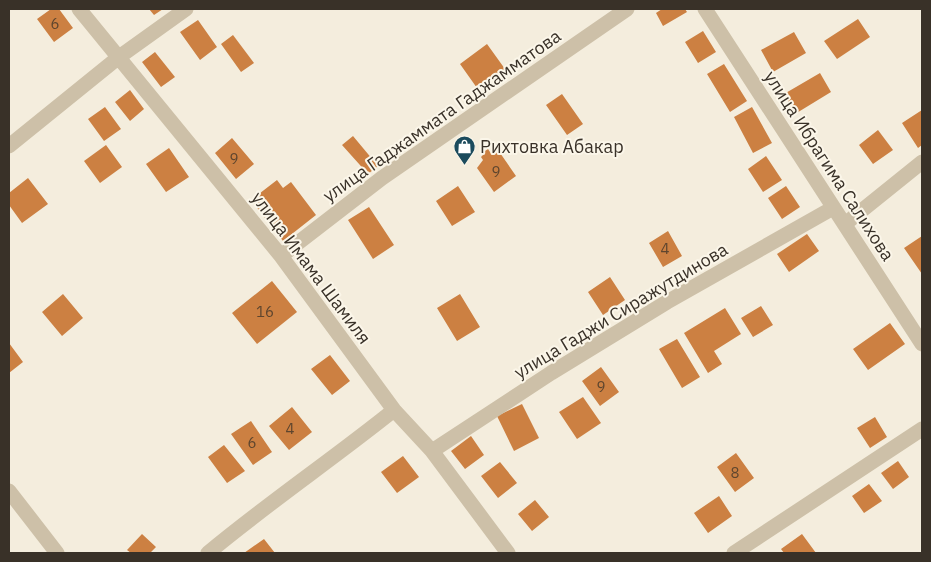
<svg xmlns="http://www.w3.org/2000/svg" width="931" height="562" font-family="'IBM Plex Sans',sans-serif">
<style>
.building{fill:#cc8042}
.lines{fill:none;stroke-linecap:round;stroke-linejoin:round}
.minor{stroke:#cdc0a8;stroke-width:15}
.labels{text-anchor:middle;stroke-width:4;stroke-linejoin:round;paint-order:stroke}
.number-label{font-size:15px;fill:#5e452e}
.street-label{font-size:18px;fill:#393128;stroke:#fbf6e9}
.poi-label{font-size:18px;fill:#393128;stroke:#fbf6e9;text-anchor:start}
</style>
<rect width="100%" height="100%" fill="#f4eddd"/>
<path class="building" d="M51,9H59L73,28L54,42L37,19Z
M149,9H163L154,15Z
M662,9H685L687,12L663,26L656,13Z
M858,19L870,37L837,59L824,41Z
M198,20L217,47L200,60L180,32Z
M703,31L716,52L698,63L685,42Z
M794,32L806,53L773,72L761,50Z
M233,35L254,63L241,72L221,44Z
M487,44L505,69L477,88L460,64Z
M155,52L175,77L161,87L142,62Z
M724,64L747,101L730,112L707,74Z
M820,73L831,92L795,114L784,94Z
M130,90L144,109L130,121L115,102Z
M562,94L583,124L567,135L546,105Z
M105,107L121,129L104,141L88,119Z
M752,107L772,143L753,153L734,117Z
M922,110V145L918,148L902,123Z
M878,130L893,150L873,164L859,145Z
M353,136L378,166L368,174L342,145Z
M232,138L254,164L236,179L215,153Z
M106,145L122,167L100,183L84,161Z
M169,148L189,177L166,192L146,164Z
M488,149L492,155L498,150L516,176L494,192L477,168L483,160L481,157L483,155L482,153Z
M766,156L782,180L763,192L748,169Z
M28,178L48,204L22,223L9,205V193Z
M277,180L283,188L291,182L316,215L283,241L251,200Z
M458,186L475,212L452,226L436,201Z
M786,186L800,207L782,219L768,198Z
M369,207L394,245L373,259L348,220Z
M668,231L682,256L663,267L649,243Z
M807,234L819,251L789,272L777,254Z
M922,236V274L904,248Z
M610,277L625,300L603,315L588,292Z
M272,281L297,312L257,344L232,313Z
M63,294L83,318L62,336L42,312Z
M460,294L480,327L457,341L437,308Z
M761,306L773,325L753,337L741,318Z
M725,308L741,334L714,351L722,364L708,373L684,333Z
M890,323L905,344L868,370L853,349Z
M677,339L700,377L682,388L659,349Z
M9,343L23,362L9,373Z
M330,355L350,381L332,395L311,369Z
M601,367L619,392L600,406L582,381Z
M583,397L601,423L577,439L559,412Z
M522,404L539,438L514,451L497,416Z
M292,407L312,432L289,450L269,426Z
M875,417L887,437L870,448L857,428Z
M251,421L272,452L253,465L231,434Z
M471,436L484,455L465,469L451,451Z
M224,445L245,471L227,483L208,457Z
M736,453L754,478L735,492L717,467Z
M403,456L419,477L397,493L381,472Z
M898,461L909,477L893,489L881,473Z
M500,462L517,483L498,498L481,476Z
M869,484L882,501L864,513L852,496Z
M719,496L732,516L708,533L694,513Z
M535,500L549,517L532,531L518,514Z
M142,534L156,547L150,553H131L127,550Z
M802,534L816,553H784L781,549Z
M264,539L275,553H244Z"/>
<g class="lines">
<path class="minor" d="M79,9L281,256L394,410L432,451L508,553
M705,9L922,344
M9,146L119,57L186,9
M845,224L922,162
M281,256L382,178L627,9
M432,451L551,373L667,302L833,208
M9,491L57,553
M208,553C268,503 333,459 394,410
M734,553L922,429"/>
</g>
<defs>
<symbol id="shop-pin" viewBox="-11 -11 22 30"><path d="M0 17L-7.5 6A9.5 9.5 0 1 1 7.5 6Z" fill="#1b4b5d" stroke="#fbf6e9"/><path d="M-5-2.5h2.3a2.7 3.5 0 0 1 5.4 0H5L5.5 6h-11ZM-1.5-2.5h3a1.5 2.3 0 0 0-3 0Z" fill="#fff"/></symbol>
</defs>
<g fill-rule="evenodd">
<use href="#shop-pin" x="452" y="134" width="25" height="34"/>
</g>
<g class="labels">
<g class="number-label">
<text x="55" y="29">6</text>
<text x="234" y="164">9</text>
<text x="496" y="177">9</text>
<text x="665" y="254">4</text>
<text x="265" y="317">16</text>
<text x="601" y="392">9</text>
<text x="290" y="434">4</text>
<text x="252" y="448">6</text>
<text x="735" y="478">8</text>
</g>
<g class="street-label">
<text transform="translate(442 116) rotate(-35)" y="6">улица Гаджаммата Гаджамматова</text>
<text transform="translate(829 166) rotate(57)" y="6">улица Ибрагима Салихова</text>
<text transform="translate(311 268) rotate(53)" y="6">улица Имама Шамиля</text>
<text transform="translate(621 311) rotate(-31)" y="6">улица Гаджи Сиражутдинова</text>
</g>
<g class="poi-label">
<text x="480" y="153">Рихтовка Абакар</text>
</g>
</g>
<rect width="931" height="562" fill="none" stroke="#393128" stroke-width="20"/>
</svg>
